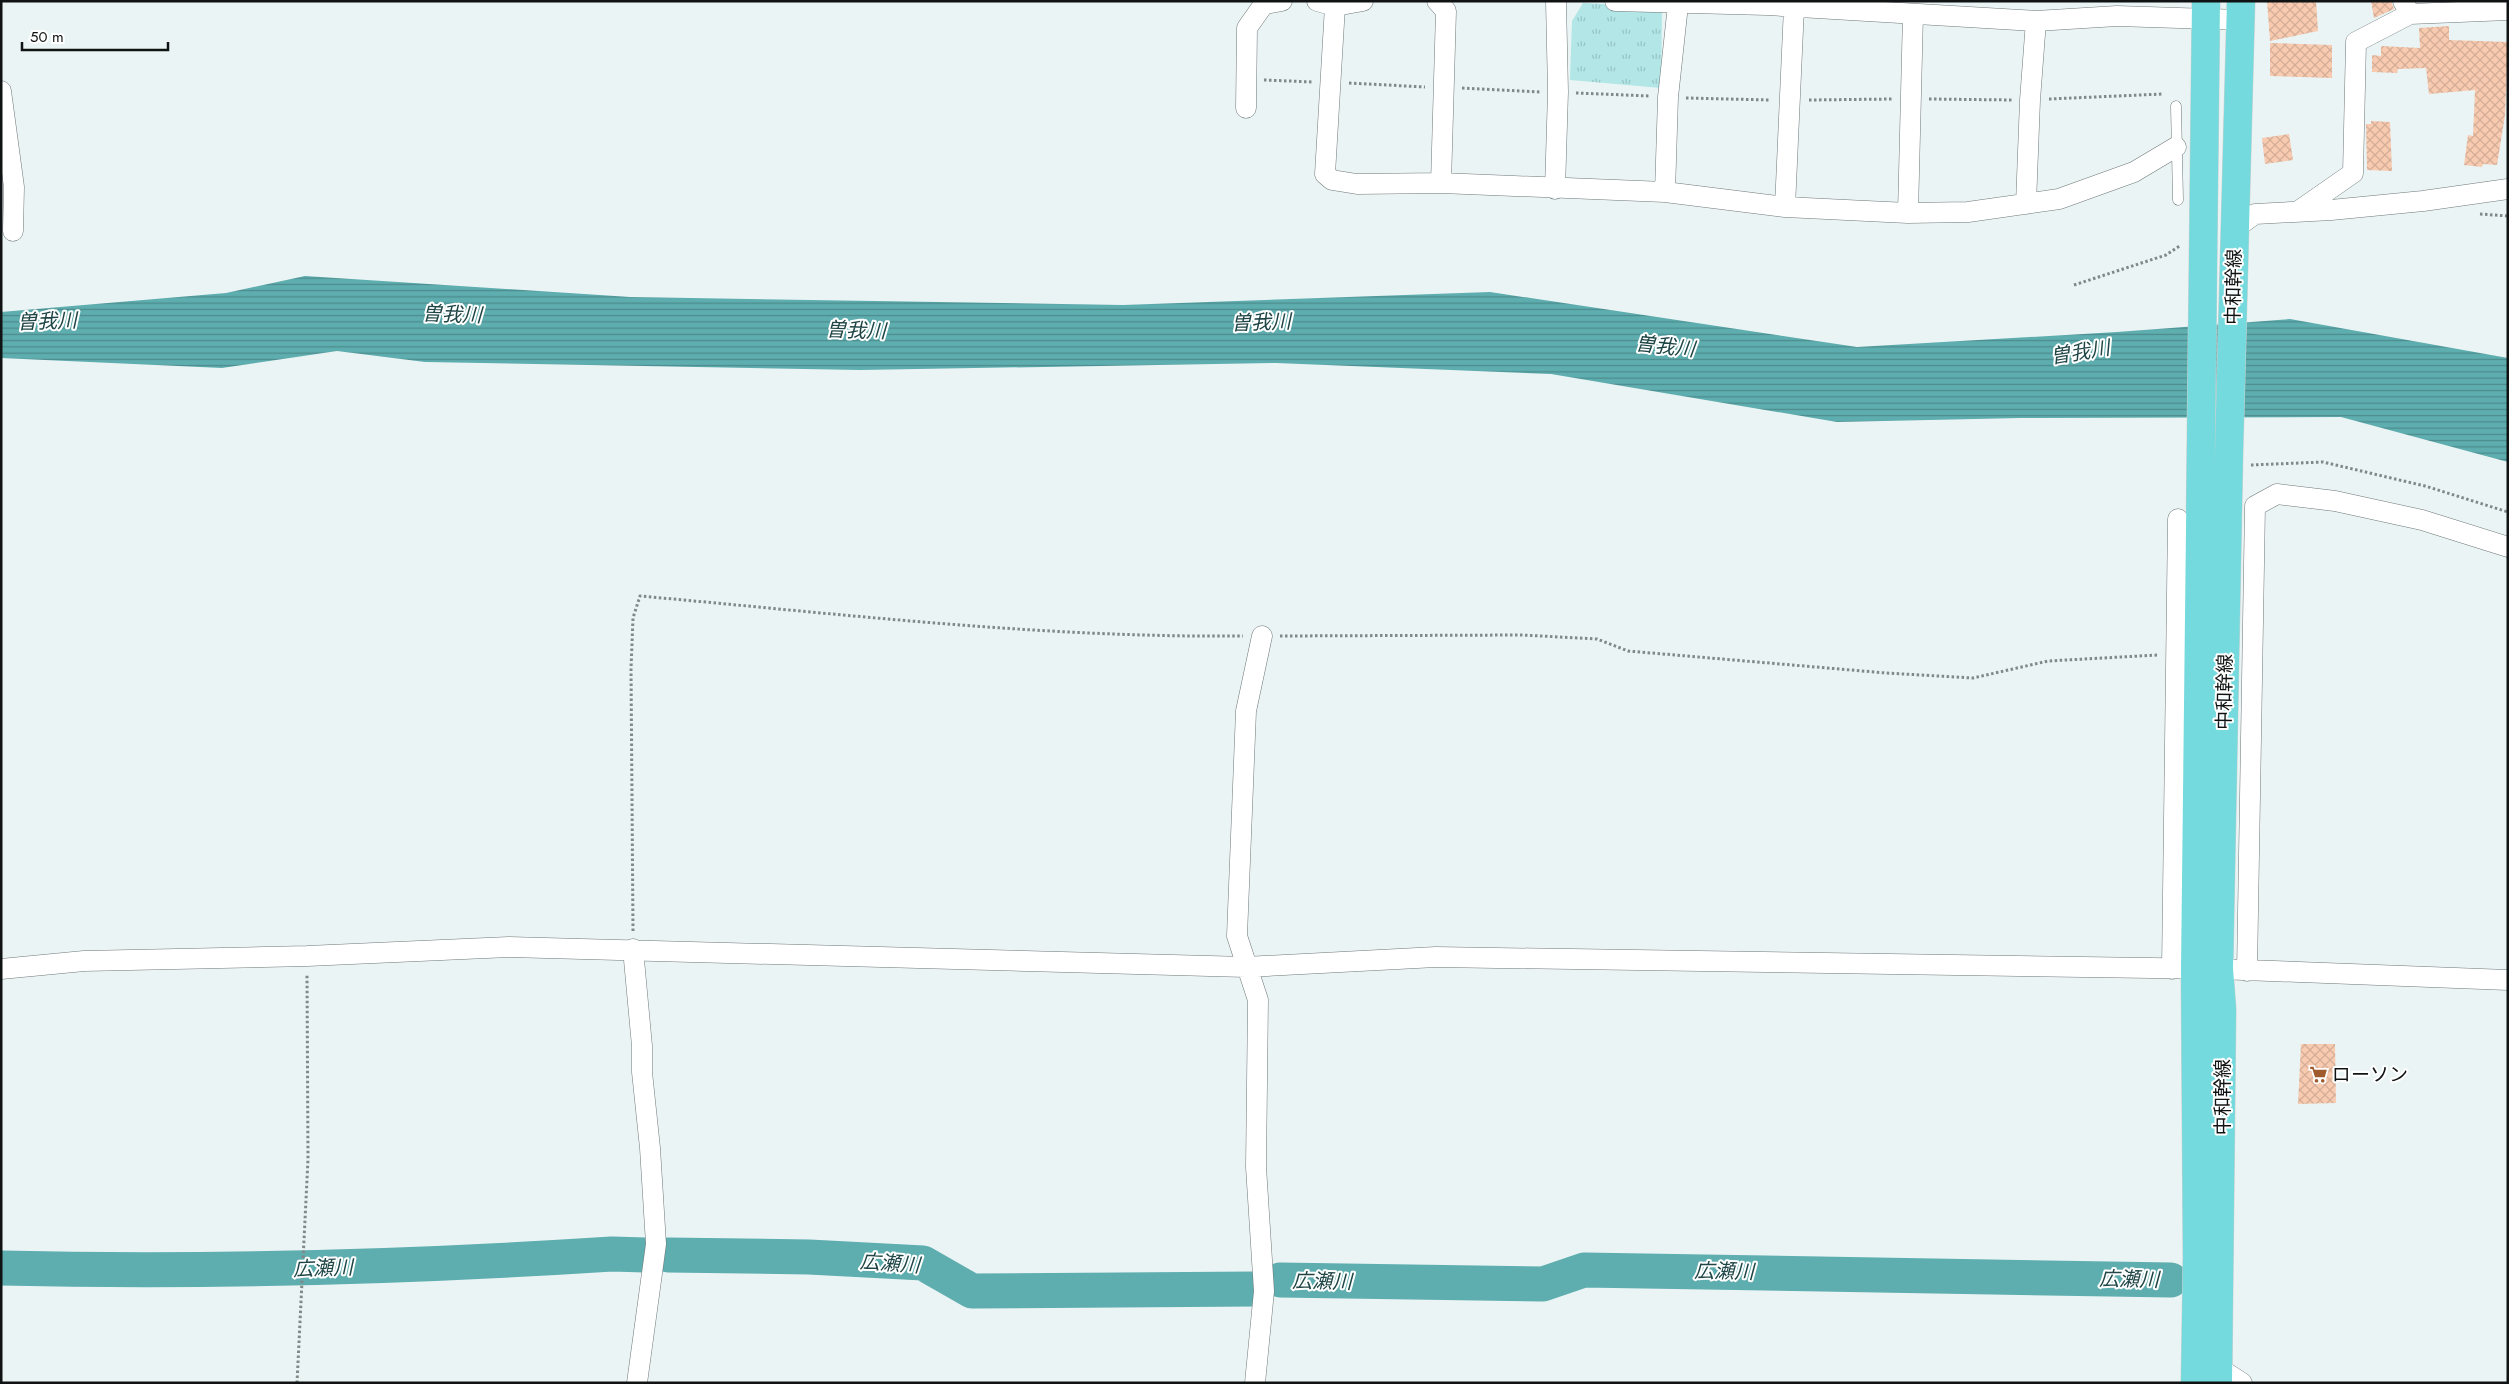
<svg xmlns="http://www.w3.org/2000/svg" width="2509" height="1384" font-family="Jost,'Noto Sans JP',sans-serif">
<style>
.grass{fill:url(#grass-tufts)}
.water{fill:url(#water-rules)}
.lines{fill:none;stroke-linecap:round;stroke-linejoin:round}
.river{stroke:#5eadaf;stroke-width:35}
.building{fill:url(#building-cross-hatch)}
.lane-casing{stroke:#707878;stroke-width:11}
.street-casing{stroke:#707878;stroke-width:21}
.primary-casing{stroke:#cfd0d0;stroke-width:29}
.path{stroke:#818888;stroke-width:3;stroke-dasharray:2.5 2.5;stroke-linecap:butt}
.lane{stroke:#fff;stroke-width:10}
.street{stroke:#fff;stroke-width:20}
.primary{stroke:#74dadd;stroke-width:28}
.labels{text-anchor:middle;stroke-width:4;stroke-linejoin:round;paint-order:stroke}
.street-label{font-size:19px;fill:#101313;stroke:#fff}
.poi-label{font-size:19px;fill:#101313;stroke:#fff;text-anchor:start}
.water-label{font-size:20px;font-style:italic;fill:#1f4546;stroke:#fff}
</style>
<defs>
<pattern id="grass-tufts" width="24" height="20" patternUnits="userSpaceOnUse" patternTransform="scale(1.25)"><rect width="24" height="20" fill="#b2e6e7"/><path d="M3 7l-1-3M5 7V3M7 7l1-3M15 17l-1-3M17 17v-4M19 17l1-3" fill="none" stroke="#98c4c5"/></pattern>
<pattern id="water-rules" width="6" height="5" patternUnits="userSpaceOnUse" patternTransform="scale(1.25)"><rect width="6" height="5" fill="#5eadaf"/><path d="M0 2.5h6" fill="none" stroke="#4c8c8d"/></pattern>
<pattern id="building-cross-hatch" width="8" height="8" patternUnits="userSpaceOnUse" patternTransform="scale(1.25)"><rect width="8" height="8" fill="#f8cbb1"/><path d="M0 0l8 8M0 8l8-8" fill="none" stroke="#d4ad97"/></pattern>
</defs>
<rect width="100%" height="100%" fill="#eaf4f4"/>
<path class="grass" d="M1583,3L1662,7L1661,88L1570,80L1572,21Z"/>
<path class="water" d="M305,276L630,297L1123,305L1490,292L1857,347L2117,332L2290,319L2508,358V462L2341,417L2021,418L1837,422L1551,374L1276,363L860,370L425,362L337,351L222,368L1,358V312L226,293Z"/>
<g class="lines">
<path class="river" d="M668,1255L809,1257L923,1263L972,1291L1255,1289
M1,1268C205,1273 409,1267 612,1254L645,1255
M1280,1280L1543,1284L1584,1270L2171,1280"/>
</g>
<path class="building" d="M2267,1H2316L2318,31L2270,41Z
M2371,1H2391L2394,9L2374,18Z
M2449,26V40L2508,42L2505,115L2497,165L2483,164L2482,167L2464,165L2468,135L2473,136L2475,90L2429,94L2426,68L2398,69L2397,73L2372,72V55L2381,56V46L2420,48L2419,28Z
M2270,43L2332,45V78L2270,76Z
M2371,121L2390,122L2392,171L2367,170L2366,124H2371Z
M2289,134L2293,160L2265,164L2262,138Z
M2301,1044H2335L2336,1103L2298,1104Z"/>
<g class="lines">
<defs>
<path id="lane" d="M2176,106L2178,200"/>
<path id="street" d="M1317,1L1335,6
M1363,1L1335,6L1325,174L1332,180L1357,184L1441,183L1665,192L1785,207L1908,213L1968,212L2059,199L2134,172L2176,147
M1437,1L1446,11L1441,183
M1615,1L1767,5L2036,21L2117,16L2241,20
M2403,1L2410,14L2508,10
M1,91L14,187L13,231
M1246,108L1247,28L1264,4L1282,1
M1555,189L1558,92L1556,1
M1665,192L1668,97L1678,5
M2026,204L2030,100L2036,21
M1785,207L1794,7
M2297,212L2353,173L2356,42L2410,14
M1908,213L1913,14
M2234,229L2255,214L2331,210L2423,201L2508,189
M633,949L642,1046V1072L650,1148L656,1244L637,1383
M1,969L84,961L307,956L509,947L1246,967L1436,957L2219,969L2508,980
M2172,969L2178,519
M2247,971L2255,506L2277,494L2335,501L2422,520L2508,547
M2219,1368L2242,1383
M1255,1383L1264,1291L1256,1167L1258,1000L1237,936L1246,711L1262,636"/>
<path id="primary" d="M2195,1383L2197,1258L2195,969L2206,1
M2218,1383L2222,1009L2219,969L2229,452L2241,1"/>
</defs>
<use href="#lane" class="lane-casing"/>
<use href="#street" class="street-casing"/>
<use href="#primary" class="primary-casing"/>
<path class="path" d="M1264,80L1313,82
M1349,83L1425,87
M1462,88L1540,92
M1576,93L1650,96
M1686,98L1770,100
M1929,99L2012,100
M2049,99L2163,94
M1809,100L1892,99
M2480,214L2508,216
M2074,285L2166,255L2181,245
M2251,465L2323,462L2425,486L2508,512
M1280,636L1522,635L1597,639L1628,651L1886,673L1973,678L2048,661L2158,655
M633,931L631,669L633,618L640,596C841,614 1042,638 1243,636
M297,1383L308,1159L307,974"/>
<use href="#lane" class="lane"/>
<use href="#street" class="street"/>
<use href="#primary" class="primary"/>
</g>
<defs>
<symbol id="supermarket-bare" viewBox="-9 -9 18 18"><path d="M-6-5.5h2.5l.6 2H6L4.5 2H-2.5L-4.4-4H-6ZM-1.5 3.2a1.3 1.3 0 1 0 .1 0ZM3 3.2a1.3 1.3 0 1 0 .1 0Z" fill="#9f5a2d" stroke="#fff" stroke-width="2.5" paint-order="stroke"/></symbol>
</defs>
<g fill-rule="evenodd">
<use href="#supermarket-bare" x="2306" y="1062" width="25" height="25"/>
</g>
<g class="labels">
<g class="street-label">
<text transform="translate(2233 287) rotate(-89)" y="7">中和幹線</text>
<text transform="translate(2224 692) rotate(-89)" y="7">中和幹線</text>
<text transform="translate(2222 1097) rotate(-90)" y="7">中和幹線</text>
</g>
<g class="poi-label">
<text x="2332" y="1081">ローソン</text>
</g>
<g class="water-label">
<text transform="translate(452 314) rotate(2)" y="7">曽我川</text>
<text transform="translate(47 321) rotate(-2)" y="7">曽我川</text>
<text transform="translate(1261 322) rotate(-2)" y="7">曽我川</text>
<text transform="translate(856 330) rotate(2)" y="7">曽我川</text>
<text transform="translate(1665 346) rotate(6)" y="7">曽我川</text>
<text transform="translate(2080 352) rotate(-9)" y="7">曽我川</text>
<text transform="translate(890 1263) rotate(4)" y="7">広瀬川</text>
<text transform="translate(323 1268) rotate(-2)" y="7">広瀬川</text>
<text transform="translate(1724 1271) rotate(1)" y="7">広瀬川</text>
<text transform="translate(2129 1279) rotate(1)" y="7">広瀬川</text>
<text transform="translate(1322 1281) rotate(1)" y="7">広瀬川</text>
</g>
</g>
<rect width="2509" height="1384" fill="none" stroke="#101313" stroke-width="5"/>
<path d="M22 42v8h146v-8" fill="none" stroke="#101313" stroke-width="2.5"/>
<text x="30" y="42" font-size="15" fill="#101313" stroke="#ffffff" stroke-width="4" paint-order="stroke">50 m</text>
</svg>
